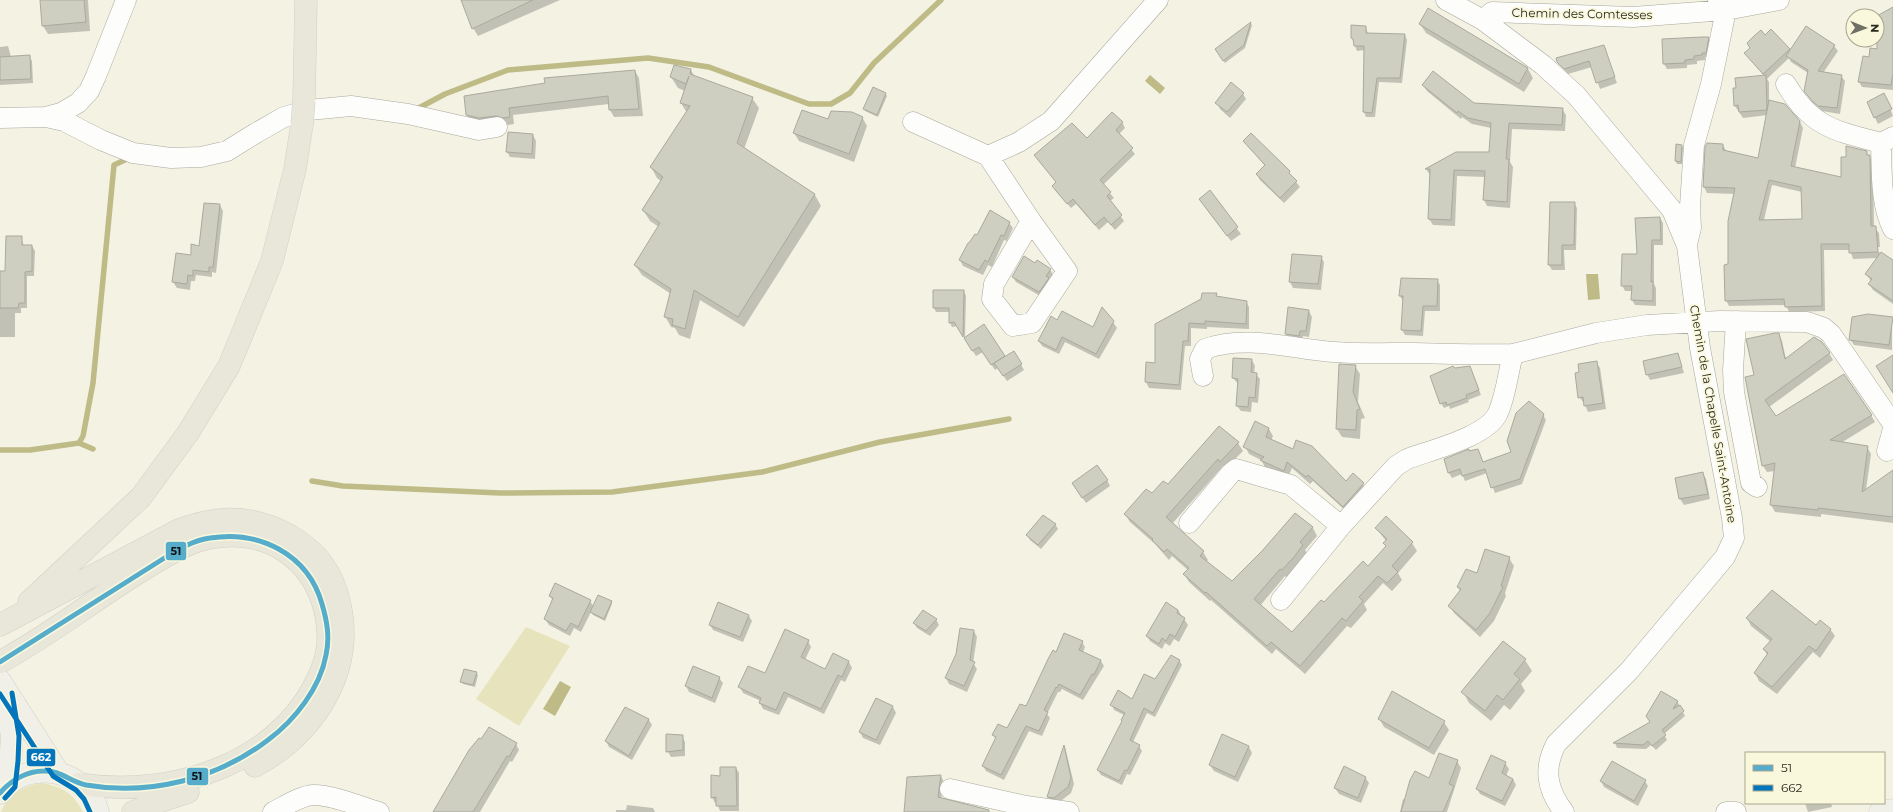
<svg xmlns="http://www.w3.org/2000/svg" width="1893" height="812" font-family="Montserrat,sans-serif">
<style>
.green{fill:#e7e4bd}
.water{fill:#bebb87}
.shadow{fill:#0003;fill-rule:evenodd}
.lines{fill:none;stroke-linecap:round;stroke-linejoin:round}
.stream{stroke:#bebb87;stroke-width:5.5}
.building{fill:#cecec1;stroke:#aaa99e;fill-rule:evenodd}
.minor-casing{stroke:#a9a89d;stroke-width:21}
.major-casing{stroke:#d0d0c8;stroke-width:23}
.highway-casing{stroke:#d0d0c8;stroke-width:23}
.minor{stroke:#fdfdfb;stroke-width:20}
.major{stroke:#f0efe8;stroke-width:22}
.highway{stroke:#e8e7da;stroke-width:22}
.highway-bridge-casing{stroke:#d0d0c8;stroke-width:23;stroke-linecap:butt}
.highway-bridge{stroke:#e8e7da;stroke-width:22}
.bus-1-casing{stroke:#faf8dc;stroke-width:8}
.bus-2-casing{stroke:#faf8dc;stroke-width:8}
.bus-1{stroke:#56adcb;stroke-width:5}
.bus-2{stroke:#0275bc;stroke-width:5}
.labels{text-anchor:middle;stroke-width:3.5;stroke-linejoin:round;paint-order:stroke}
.street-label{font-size:12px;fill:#2a2a1f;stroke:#faf8dc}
.line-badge{stroke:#faf8dc;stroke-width:1.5}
.badge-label{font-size:11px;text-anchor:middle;font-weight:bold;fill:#fff}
.pale-badge-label{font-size:11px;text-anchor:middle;font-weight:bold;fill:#111}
</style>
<rect width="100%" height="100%" fill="#f3f2e3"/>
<path class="green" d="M526,627L570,646L519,726L476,699Z
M41,783C61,786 74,793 83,812H1C8,794 22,787 41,783Z"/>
<path class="water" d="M1150,75L1165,88L1160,94L1145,81Z
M1586,274H1598L1600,299L1588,300Z
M560,681L571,687L555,716L543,709Z"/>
<path class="shadow" d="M41,0H88L90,31L48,34L43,26Z
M484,0H560L478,36L473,28Z
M1429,10L1528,69L1533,78L1524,92L1426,33L1420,24Z
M1251,24L1252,25L1245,48L1225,63L1216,49Z
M1366,27L1368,34L1405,35L1407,40L1402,83L1379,82L1375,117H1366L1364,112L1365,50L1357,51L1352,38Z
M1771,31L1790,52L1834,46L1838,51L1823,73L1841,76L1845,81L1840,114L1822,111L1818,107L1809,97L1808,73L1791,62L1789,58L1767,79L1769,82V101L1800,122L1803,128L1795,168L1842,178L1847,158L1866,152L1869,156L1873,162L1874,227L1879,233L1880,247H1872L1893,262V304L1873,290L1869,284L1871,281L1866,274L1878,258L1853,259L1850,250H1824L1825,311L1789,312L1786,305L1729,306L1726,300L1735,194L1707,193L1704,187L1706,147L1723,145L1726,151L1759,159L1768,115L1743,118L1735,106L1764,76L1746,54ZM1772,185L1802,192L1803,220H1764Z
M1708,38L1711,43L1708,57H1705V60L1697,61V64L1687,65V68L1667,69L1664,64L1663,40Z
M8,46L11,57L29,56L32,61L33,83L0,85V47Z
M1603,46L1617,83L1600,89L1592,67L1568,74L1558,62L1557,58Z
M1893,57V90L1862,87L1859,82Z
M691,70L695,77L752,98L759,108L744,149L815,195L821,206L744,327L700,300L690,339L679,335L675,328L671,327L665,316L671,294L642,275L635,265L659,227L650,221L643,210L662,182L657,178L651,167L687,113L681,103L685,91L678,88L671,77Z
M635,71L639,78L643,116L614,117L610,110L609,104L513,115L514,124L508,125L500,123L471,122L467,115Z
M1423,85L1474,104L1562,109L1566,115L1565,131L1512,129L1510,162L1513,167L1510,208L1487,206L1484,200L1485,177L1457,176L1455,226L1433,225L1429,219L1430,175L1426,169L1457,153H1490L1491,128L1472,124L1462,117L1461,119L1427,91Z
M885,93L887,96L878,117L865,111L864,109Z
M1243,94L1246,99L1230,118L1220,109L1217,103Z
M1887,100L1893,116L1878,124L1868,103Z
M862,117L867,126L854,162L799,141L794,133Z
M1122,122L1125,128L1119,134L1135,154L1103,185L1114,198L1110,201L1124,221L1115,230L1108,222L1099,230L1076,204L1071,208L1056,191L1053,186L1057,183L1035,156L1087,139Z
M533,135L536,141L535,159L510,157L507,152Z
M1244,141L1282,165L1296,182L1300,187L1284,203L1260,180L1257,175L1265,166Z
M1676,145L1682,146L1683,148L1682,164H1677L1676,161Z
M1209,192L1241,234L1231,241L1200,200Z
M1574,203L1577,208L1576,250H1564L1565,270H1552L1549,265Z
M220,205L223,211L216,273L212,272V277L196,275L195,281H191L190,290L177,288L173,282L200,247Z
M1660,218L1663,223V245H1654V284L1656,288V306L1635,305L1632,300L1633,291H1625L1622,285Z
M1009,223L1013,228L1007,241L1004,240L992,267L988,265L983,275L963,266L960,260L978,236Z
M21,237L24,246H32L35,251L34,276H27V308H21V313H15V337H0V272H6Z
M1293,255L1321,257L1324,262L1321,290L1293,288L1290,282Z
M1036,265L1050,269L1053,275L1042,297L1016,282L1013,277Z
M1437,280L1440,285V311H1425L1423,336L1405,335L1402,330L1403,301L1400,296Z
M964,291L966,296L965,338L984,326L1004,358L1014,352L1024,370L1007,381L998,368L995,370L983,352L976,356L957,326L952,327L950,323V312H936L934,308Z
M1216,294L1217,297L1246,302L1249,307V329L1207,327V329L1191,328V346H1185L1181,390L1149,388L1146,382L1147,363L1156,364V324Z
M1309,311L1312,317L1309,337L1303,336L1302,341L1289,340L1286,334Z
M1892,318V350L1854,345L1850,339Z
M1057,321L1093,328L1113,322L1117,328L1099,359L1065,342L1059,354L1042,346L1039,341Z
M1779,334L1782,341L1786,359L1829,353L1833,360L1769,407L1776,418L1871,415L1875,422L1841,443L1867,447L1871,454L1866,490L1893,471V523L1821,514V517L1775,512L1771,505L1775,471L1767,472L1763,466L1755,376Z
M1678,354L1684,373L1650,380L1647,374Z
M1252,360L1255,366L1254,374H1256L1260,379L1258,403L1252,402L1251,412L1241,411L1237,406L1238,384L1233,378Z
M1596,362L1600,368L1606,409L1588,412L1584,403L1579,397L1580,373Z
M1355,366L1360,374L1358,402L1365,418L1361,419L1360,439L1342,437L1337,429Z
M1455,369L1472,372L1481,395L1468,400L1469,402L1450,409L1449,406L1444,408L1441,403Z
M1543,415L1546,420L1522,484L1495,493L1487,473L1465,481L1462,474L1452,478L1449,473L1469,452L1478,450L1483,463L1512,453Z
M1220,428L1238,443L1243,451L1225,469L1223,466L1172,524L1203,552L1208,560L1206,562L1232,582L1262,551L1295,514L1313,528L1317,536L1305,550L1307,553L1287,578L1285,576L1260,606L1292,633L1368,567L1387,547L1384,543L1386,541L1376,528L1412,543L1417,551L1398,573L1402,580L1392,591L1383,583L1364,604L1367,610L1351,628L1347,626L1305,674L1276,649L1272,654L1211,600L1210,601L1189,582L1184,574L1188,570L1172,556L1169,560L1155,544L1130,522L1125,514L1152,494L1168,485Z
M1269,429L1273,436L1271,441L1346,482L1363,484L1367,491L1348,513L1313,481L1310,484L1292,468L1288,477L1265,467L1261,460L1249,454L1245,446Z
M1703,474L1706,479L1710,499L1684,505L1680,499L1676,479Z
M1107,480L1110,486L1086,503L1073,484Z
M1055,524L1058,529L1041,549L1030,540L1027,535Z
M1509,558L1514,566L1505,593L1506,596L1494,621L1480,637L1454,613L1450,606L1460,591L1458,587Z
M550,596L590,601L594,607L611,602L612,604L605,621L593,615L591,612L581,632L574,628L570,636L549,625L545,619L553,601Z
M1178,610L1188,625L1179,642L1174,639L1170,646L1165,643L1162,649L1150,641L1147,636Z
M749,616L752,621L743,642L713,630L710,625Z
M1747,618L1817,626L1830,629L1835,636L1820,658L1813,652L1777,694L1759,681L1755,673L1768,656L1764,650L1771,642L1751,626Z
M936,619L939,625L930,636L917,628L914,623Z
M974,631L977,637L973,663L977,669L967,692L949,684L946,678Z
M808,641L811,647L805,660L826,670L833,655L849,662L852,668L845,682L841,680L824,714L788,697L779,715L763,709L760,703L761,701L743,693L740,687L766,674Z
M1082,642L1085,647L1083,652L1101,661L1104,666L1083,700L1062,689L1060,692H1058L1047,714L1050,718L1042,736L1029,731L1004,780L986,771L983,766L996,739L993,735L1007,729L1027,708L1057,654Z
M1503,642L1525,660L1532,671L1521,684L1525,691L1510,710L1504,705L1491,721L1469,703L1463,692Z
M1179,660L1182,665L1155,717L1147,713L1133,742L1139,746L1142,751L1130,775L1127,774L1122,785L1101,775L1098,770L1123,722L1124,715L1114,710L1112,705L1132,700Z
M693,667L719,678L723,683L715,703L689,692L686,686Z
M476,673L478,675L475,687L463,684L461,681Z
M876,699L893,707L896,713L880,745L863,738L860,732Z
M1677,701L1685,716L1664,734L1667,740L1656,750L1651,745L1646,749L1617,748L1615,743L1651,723Z
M625,708L649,720L652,725L632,760L609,747L606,741Z
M1379,718L1444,722L1449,730L1434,755L1384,727Z
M682,736L685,742V756L671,757L668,752Z
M516,744L519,750L512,762L510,761L480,812H434Z
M1065,747L1074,784L1071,793L1057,804L1052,803L1048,797Z
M1249,747L1252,753L1238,782L1214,771L1210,765Z
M1457,761L1461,768L1447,812H1400L1403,799L1406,800L1430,779Z
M1505,763L1509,769L1506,776L1513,779L1516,785L1505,806L1480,794L1477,789Z
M736,768L739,773V811H720L717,803H715L712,797L722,777Z
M941,776L944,782L941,799L981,812H905Z
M1365,777L1369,783L1361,803L1339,794L1335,788Z
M1601,781H1645L1648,786L1638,806L1604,787Z
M1805,803H1831L1832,807L1808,812Z
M627,805L653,808L655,812H616V810H626Z"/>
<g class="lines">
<path class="stream" d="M415,110L445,94L508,70L648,58L709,67L809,104H831L850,93L874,63L941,0
M79,443L83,436L93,383L114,165L127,159L132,160
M0,450H30L79,443L93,449
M312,481L343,486L500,493L612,492L762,472L880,442L1009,419"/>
</g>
<path class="building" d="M40,0H84L86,22L42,26Z
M461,0H533L472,29Z
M1893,7V73L1891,85L1858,82L1863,56L1869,57L1870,48L1877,49V16Z
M1428,8L1528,68L1519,84L1419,24Z
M1251,22L1244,45L1223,61L1215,49Z
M1351,25L1366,26V33L1405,34L1400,78H1377L1372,113L1363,112L1364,46H1354L1353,39L1351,38Z
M1806,26L1835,45L1818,71L1842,75L1837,108L1818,106L1813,102L1804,91L1808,70L1786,56Z
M1771,29L1790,49L1763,74L1744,53L1750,48L1747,43L1754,36L1761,30L1765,35Z
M1702,37H1709L1706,53H1702V55L1694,56V59L1685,60V63L1663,64L1662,39Z
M1604,45L1615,77L1596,83L1589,61L1564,69L1557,62L1556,58Z
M30,55L31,79L0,80V57Z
M674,65L691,69L690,74L753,97L737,143L815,194L738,317L694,290L685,329L672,325L673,319L664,317L671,289L634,265L660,223L642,210L663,177L650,167L690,106L680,103L689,76L686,84L670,77Z
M635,70L639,109L609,110L608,96L509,108L510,117L503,118L496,116L479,118L466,115L464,96L545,83L544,78Z
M1433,71L1474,103L1563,108L1562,125L1509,123L1506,159H1509L1507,202L1483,200L1485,171L1454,170L1451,220L1428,219L1430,169H1425L1456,152H1489L1491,123L1468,118L1458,111L1457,113L1422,85Z
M1766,75L1767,110L1739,112L1738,105L1734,106L1733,88H1736L1735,78Z
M1231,82L1244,93L1227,112L1215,103Z
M873,87L886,93L877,115L863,109Z
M1884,93L1892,109L1874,118L1867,102Z
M1769,100L1785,104L1800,121L1791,166L1841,177V157H1846V146L1867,151V155H1870L1871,226H1876L1878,252L1849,253V244H1821L1822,306L1785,307L1784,299L1725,301L1724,265L1728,264V221L1735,188L1703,187L1705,147L1707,143L1723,144V150L1758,158ZM1769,180L1801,187L1802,219L1759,220Z
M802,110L828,119L831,111L852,112L863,117L849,154L793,133Z
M1112,112L1123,122L1116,130L1133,148L1100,180L1111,192L1107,196L1122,215L1111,225L1104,217L1095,225L1073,199L1067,204L1052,186L1056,182L1034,155L1072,123L1087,138Z
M508,132L533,134L532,154L506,152Z
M1251,133L1290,171L1289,173L1297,181L1280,198L1256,174L1265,165L1243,141Z
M1676,144L1682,145L1681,162L1675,161Z
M1210,190L1238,227L1227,236L1199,199Z
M1550,202H1575L1574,245H1562V265H1548Z
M204,203L220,204L213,267H209V272L193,270V276L188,275L187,284L172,282L176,253L191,255V244L199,246Z
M990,210L1010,222L1004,236L1001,235L988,262L985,260L979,270L959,260L968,243H969L975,234L977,235Z
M1660,217L1661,240H1652L1651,282L1653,281V301L1631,300L1632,286H1621L1622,254H1637L1635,218Z
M6,236H22V245H32V271L25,272V303H19L18,308H0V271H5Z
M1881,252L1893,260V301L1868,284L1872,279L1865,274Z
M1292,254L1322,256L1318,284L1289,282Z
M1024,256L1035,263L1037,260L1051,269L1046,276L1049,278L1039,292L1012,277Z
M1401,278L1438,279L1437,306H1423L1421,331L1401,330L1403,296H1399Z
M933,290H964L963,337L954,322L949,323V308H933Z
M1202,293H1217L1216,296L1247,301L1246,324L1205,321V324L1189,323L1188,341H1183L1179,385L1145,382L1146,362L1155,363V324L1201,299Z
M1102,307L1114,321L1096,354L1062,337L1056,350L1038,341L1051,316L1057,320L1062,311L1093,327Z
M1288,307L1309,310L1306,331H1300L1299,336L1285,334Z
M1868,314L1893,317L1889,345L1849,340L1852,317Z
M984,324L1005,356L991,365L979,347L972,351L964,338Z
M1775,333H1779L1785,359L1814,337L1822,342L1830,353L1765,400L1776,416L1844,374L1872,415L1830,440L1868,446L1862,492L1893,470V517L1818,508V510L1770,505L1775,463L1762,466L1745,377L1754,375L1746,339Z
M1014,351L1022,364L1003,376L994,363Z
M1678,353L1682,367L1646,375L1643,361Z
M1893,355V393L1876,366Z
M1233,358L1252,359L1251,372L1257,373L1255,398L1249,397L1248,407L1236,406L1238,379L1232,378Z
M1597,361L1603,403L1584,406L1583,397L1578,398L1575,373L1579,372L1578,364Z
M1339,364L1356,365L1353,392L1360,409L1357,410L1356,430L1336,429Z
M1453,366L1455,368L1470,366L1479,390L1466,395L1467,398L1447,405L1446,402L1440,404L1430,376Z
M1529,401L1544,414L1520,479L1491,488L1485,469L1462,476L1460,469L1448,473L1444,459L1469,449V451L1478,449L1483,462L1511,452L1507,441L1516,413Z
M1255,421L1269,428L1266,437L1293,449L1296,440L1312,446L1346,481L1353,473L1364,483L1343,507L1308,475L1306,477L1287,462L1284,471L1260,460L1264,457L1243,447Z
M1219,426L1239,442L1220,462L1218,459L1166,517L1204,551L1200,556L1232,581L1262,551L1295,513L1313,527L1300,542L1303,545L1294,557L1282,570L1280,569L1254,599L1292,632L1321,600L1324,602L1363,561L1368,566L1386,546L1383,543L1387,539L1375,528L1386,516L1413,542L1392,566L1398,572L1387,583L1378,576L1359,597L1363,601L1346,621L1342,618L1300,666L1271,642L1267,646L1206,592L1205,593L1183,574L1189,568L1167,549L1164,552L1152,540L1153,539L1124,514L1146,489L1152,493L1163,481L1168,484Z
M1097,465L1108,480L1082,498L1072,483Z
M1703,472L1708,494L1679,499L1675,478Z
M1043,515L1056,524L1038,545L1026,535Z
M1485,549L1510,557L1501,586L1503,587L1490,613L1476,630L1448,606L1461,589L1457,587L1466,569L1477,573Z
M555,583L591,600L578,627L571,623L566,631L544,619L553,598L549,596Z
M1772,590L1816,625L1820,620L1831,629L1816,651L1809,646L1772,687L1754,673L1768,653L1763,649L1772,639L1746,618Z
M598,595L612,601L604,619L590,612Z
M718,602L749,615L740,637L709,625Z
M1166,602L1178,610L1177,613L1185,618L1175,637L1170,634L1166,641L1162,638L1159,644L1146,636Z
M923,610L937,619L926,631L913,623Z
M960,628L974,630L970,660L975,662L964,686L945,678L956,654Z
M785,629L809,640L801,657L825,669L833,653L849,661L842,677L838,675L821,709L784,692L776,710L759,703L761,698L738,687L748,666L765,673Z
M1064,633L1083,641L1079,650L1101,660L1094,675L1092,674L1080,695L1059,684L1057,688L1056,687L1044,710L1048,712L1039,731L1026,726L1001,775L982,766L996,737L992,735L998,724L1007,728L1020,704L1026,706L1048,659L1053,650L1056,652Z
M1503,641L1526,659L1514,674L1520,679L1503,700L1497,695L1485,711L1461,692Z
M1171,655L1180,660L1153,713L1144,708L1130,740L1140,745L1127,771L1125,770L1119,781L1097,770L1122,721L1121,720L1125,713L1110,705L1118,690L1132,699L1144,674L1155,679Z
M693,666L720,677L712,698L685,686Z
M464,669L477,672L473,685L460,682Z
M1392,691L1445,721L1429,748L1378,719Z
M1661,691L1678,701L1673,709L1680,705L1684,711L1662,730L1666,735L1652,746L1648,741L1643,745L1613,743L1650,722L1646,716Z
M876,698L893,706L876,740L859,732Z
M625,707L649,719L629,756L605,741Z
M489,727L517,743L509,757L507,756L473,812H433L469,750L479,738L481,739Z
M666,734L683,735V750L666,752Z
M1222,734L1249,746L1235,777L1209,765Z
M1064,745L1071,778L1068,787L1054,798L1047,797Z
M1439,753L1458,760L1449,784L1454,786L1443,812H1401L1410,780L1415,771L1429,778Z
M1491,755L1506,762L1502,773L1513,779L1502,801L1476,789Z
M1612,761L1646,780L1634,801L1600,781Z
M1344,766L1366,777L1358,798L1334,788Z
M720,767H736L737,806H716V797L711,798V775L720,776Z
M941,775L938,797L989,810V812H904L907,777Z"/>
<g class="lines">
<defs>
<path id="minor" d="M1446,0L1483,20L1543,65L1576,95L1672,210L1687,246L1700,348L1732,518L1734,538L1725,557L1629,671L1556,744C1543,769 1547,790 1564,812
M1483,20L1492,12L1633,17L1726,10L1779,0
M1786,84C1811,127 1835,131 1881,143L1893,137
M46,117L64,121L101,140L133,153L171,158L201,157L227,151L256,133L284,117L309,110L351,106L408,114L479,130L497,127
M0,118L46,117L61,113L78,103L89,91L96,76L126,0
M913,122L988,156L1019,142L1051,121L1158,0
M1881,143C1882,171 1880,203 1893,229
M988,156L1031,221L994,284L992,299L1013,326L1032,323L1067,271L1031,221
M1687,244L1691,228L1690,206L1694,145L1711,84L1726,10L1718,0
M1736,321L1733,370L1734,392L1751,483L1757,487
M1203,376L1200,359L1205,349C1246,334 1292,349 1334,352C1360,354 1387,353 1413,353C1446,354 1480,355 1513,354
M1887,451L1893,429
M1189,523L1231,473L1236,469L1291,485L1341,526
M1281,600L1341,526L1396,466L1407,459C1431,450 1487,437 1498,413C1506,395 1508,373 1513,354L1596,333L1647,325L1720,321L1807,322L1824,328L1831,334L1893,424
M950,789L1026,806
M273,812C285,806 300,796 313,795C330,794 362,807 379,812
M1023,812L1026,806L1069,812
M1726,812H1736"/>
<path id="major" d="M0,681L58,772
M5,696L12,736L9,784
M0,793C26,757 87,768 98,812
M1880,812L1893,810"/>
<path id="highway" d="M304,101L306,0
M29,602L141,497L188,433L229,366L272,261L295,169L302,124
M0,625L179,530C193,525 206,521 220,520C245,517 274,525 295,539C318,553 333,575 339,601C356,671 315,733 255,766
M0,662C54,633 101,594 154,563C171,553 189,542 209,538C265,527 314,557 326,615C329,631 329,651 323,666C288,762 174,799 80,784
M133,812L152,804L188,792"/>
</defs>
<use href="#minor" class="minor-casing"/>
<use href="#major" class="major-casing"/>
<use href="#highway" class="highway-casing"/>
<use href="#minor" class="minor"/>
<use href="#major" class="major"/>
<use href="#highway" class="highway"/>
<defs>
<path id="highway-bridge" d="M302,124L304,101"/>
</defs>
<use href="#highway-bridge" class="highway-bridge-casing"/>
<use href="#highway-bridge" class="highway-bridge"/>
<defs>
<path id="bus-1" d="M0,662L166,557C179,549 194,540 210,538C259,530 308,554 322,604C327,621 330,637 326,655C320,688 295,720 268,740C217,779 149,796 86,785C71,782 60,770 44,771C27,771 11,780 0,793"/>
<path id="bus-2" d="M0,694L53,776L76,790L84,799L90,812
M5,798L15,787L18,761L19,736L12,693"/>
</defs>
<use href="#bus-1" class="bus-1-casing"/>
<use href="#bus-2" class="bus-2-casing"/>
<use href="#bus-1" class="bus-1"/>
<use href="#bus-2" class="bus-2"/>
</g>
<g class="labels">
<g class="street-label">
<text transform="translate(1582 14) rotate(1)" y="4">Chemin des Comtesses</text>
<text transform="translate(1713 414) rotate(80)" y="4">Chemin de la Chapelle Saint-Antoine</text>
</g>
</g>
<g class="line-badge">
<rect x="165" y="541" width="22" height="20" rx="4" fill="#56adcb"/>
<rect x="26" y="748" width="30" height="19" rx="4" fill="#0275bc"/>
<rect x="186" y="767" width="23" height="19" rx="4" fill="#56adcb"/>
</g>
<g class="badge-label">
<text x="41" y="761">662</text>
</g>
<g class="pale-badge-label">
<text x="176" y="555">51</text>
<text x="197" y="780">51</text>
</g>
<rect x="1745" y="752" width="140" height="52" fill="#faf8dc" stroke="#a7a690"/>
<rect x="1753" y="765" width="20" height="6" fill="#56adcb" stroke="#a7a690"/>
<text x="1781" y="772" font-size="12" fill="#2a2a1f">51</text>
<rect x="1753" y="785" width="20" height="6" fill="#0275bc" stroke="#a7a690"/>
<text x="1781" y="792" font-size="12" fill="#2a2a1f">662</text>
<g transform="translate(1865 28) rotate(91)"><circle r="19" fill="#faf8dc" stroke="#a7a690"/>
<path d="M0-3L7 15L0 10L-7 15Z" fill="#707064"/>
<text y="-6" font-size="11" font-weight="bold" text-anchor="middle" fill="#2a2a1f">N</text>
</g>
</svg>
